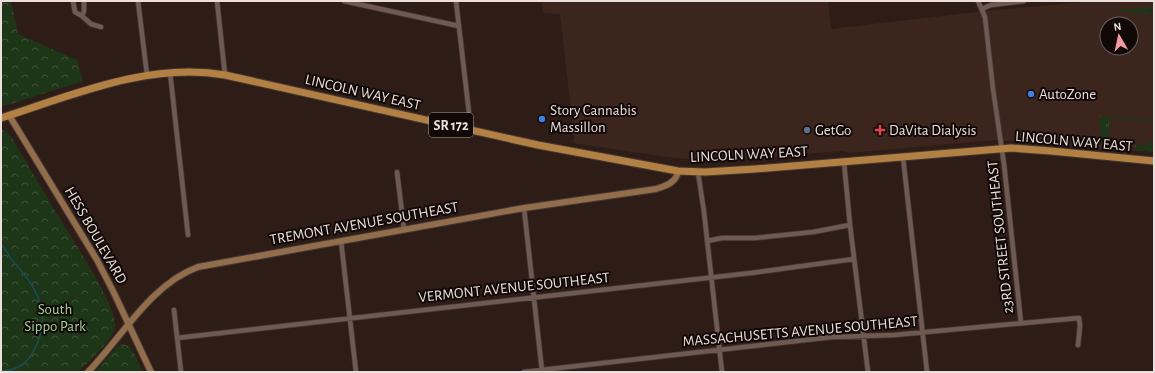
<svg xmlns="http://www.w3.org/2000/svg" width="1155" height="373" font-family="'Alegreya Sans',sans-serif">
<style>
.built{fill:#3c251d;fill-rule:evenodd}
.grass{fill:url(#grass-tufts)}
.forest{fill:url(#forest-crowns)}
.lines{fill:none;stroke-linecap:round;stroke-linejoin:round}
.stream{stroke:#184e57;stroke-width:1.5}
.street-casing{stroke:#443733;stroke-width:6}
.secondary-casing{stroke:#443733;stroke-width:8}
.primary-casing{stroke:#443733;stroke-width:9}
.street{stroke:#6f5a53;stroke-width:4.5}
.secondary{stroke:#916d4b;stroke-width:6}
.primary{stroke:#b28042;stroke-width:7}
.shop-dot{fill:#3f7fe0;stroke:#110907;stroke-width:1.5}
.service-dot{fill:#5c6f8a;stroke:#110907;stroke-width:1.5}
.health-dot{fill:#e0444e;stroke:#110907;stroke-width:1.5}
.labels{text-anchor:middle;stroke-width:4;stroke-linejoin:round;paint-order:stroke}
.shield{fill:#110907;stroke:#aa9f9b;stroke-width:1}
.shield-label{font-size:14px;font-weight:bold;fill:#ecdfdb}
.street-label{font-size:15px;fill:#ecdfdb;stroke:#110907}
.poi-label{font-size:15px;fill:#ecdfdb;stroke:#110907;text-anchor:start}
.park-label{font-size:15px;fill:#a2d595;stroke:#110907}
</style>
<defs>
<pattern id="grass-tufts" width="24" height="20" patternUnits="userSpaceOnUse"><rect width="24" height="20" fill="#1e3618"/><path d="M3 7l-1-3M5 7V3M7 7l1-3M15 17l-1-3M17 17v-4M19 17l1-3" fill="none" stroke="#3f5339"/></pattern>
<pattern id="forest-crowns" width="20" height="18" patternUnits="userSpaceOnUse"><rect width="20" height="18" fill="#1e3618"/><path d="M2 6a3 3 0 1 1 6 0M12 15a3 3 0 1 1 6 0" fill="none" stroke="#3f5339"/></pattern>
</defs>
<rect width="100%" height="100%" fill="#2e1d17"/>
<path class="built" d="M542,1H828L831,29L976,12L1092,1H1154V152L995,140L849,153L843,151L769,157L700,160L667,157L573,143L574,137L560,14L543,13ZM1107,24H1131V48H1107Z"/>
<path class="grass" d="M1154,7V10H1151V14L1113,11Z
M1099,116L1154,120V122L1110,118L1108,142L1125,144L1124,148C1117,151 1106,150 1102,144Z
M1154,128V152L1135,150L1134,145L1148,146L1149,142H1153Z"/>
<path class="forest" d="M1,1H11L18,34L77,60L83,81L1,107Z
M1,130L6,131L12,138C28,165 44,192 60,219C72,239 117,306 115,326C115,338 86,365 77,372H1Z
M121,344C134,344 138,362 142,372H96L114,350Z"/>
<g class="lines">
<path class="stream" d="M1,244C5,248 8,254 11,259C16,265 22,271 27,278C45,302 48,326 33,352C27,364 15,371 1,371"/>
<defs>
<path id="street" d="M73,1L75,12L82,16L84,11V1
M138,1L147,75
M217,1L225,75
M344,1L459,26
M456,1L471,130
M978,1L985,17L993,89L1004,164L1021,323
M982,9L991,5L1024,1
M82,16L91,24L101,27
M170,72L188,235
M903,157L927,372
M844,162L850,225L868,372
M397,172L404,229
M698,172L704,212L722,372
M524,208L542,371
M341,241L356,372
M707,241L722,238H755L813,232L850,225
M174,310L181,372
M177,338L751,273L854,259
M524,372L832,337L894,335L1079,318L1080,326L1078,345"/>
<path id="secondary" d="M9,115L97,260L114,293L151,372
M88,372C122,337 151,284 198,267L524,208L656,189C666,186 677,182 678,171"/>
<path id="primary" d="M1,118C73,95 148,62 225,75L538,145L678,171L705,172L755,169L1011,148L1051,151L1154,161"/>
</defs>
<use href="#street" class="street-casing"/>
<use href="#secondary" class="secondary-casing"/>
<use href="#primary" class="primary-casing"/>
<use href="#street" class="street"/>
<use href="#secondary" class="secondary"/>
<use href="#primary" class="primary"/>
</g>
<g class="shop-dot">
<circle cx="1031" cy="94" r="4"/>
<circle cx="542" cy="119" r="4"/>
</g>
<circle class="service-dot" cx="807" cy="130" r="4"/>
<path class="health-dot" d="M878 124h4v4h4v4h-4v4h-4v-4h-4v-4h4z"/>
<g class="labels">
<rect class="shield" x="429" y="113" width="44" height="24" rx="3"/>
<g class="shield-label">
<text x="451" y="130">SR 172</text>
</g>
<g class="street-label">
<text transform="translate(363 92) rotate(13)" y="5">LINCOLN WAY EAST</text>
<text transform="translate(1074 141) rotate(5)" y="5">LINCOLN WAY EAST</text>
<text transform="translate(749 154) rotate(-3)" y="5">LINCOLN WAY EAST</text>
<text transform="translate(364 223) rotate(-10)" y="5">TREMONT AVENUE SOUTHEAST</text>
<text transform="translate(96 235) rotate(60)" y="5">HESS BOULEVARD</text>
<text transform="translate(1000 237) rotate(-96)" y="5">23RD STREET SOUTHEAST</text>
<text transform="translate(514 287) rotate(-6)" y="5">VERMONT AVENUE SOUTHEAST</text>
<text transform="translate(800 331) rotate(-5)" y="5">MASSACHUSETTS AVENUE SOUTHEAST</text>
</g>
<g class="poi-label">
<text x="1039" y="99">AutoZone</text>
<text x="550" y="115">Story Cannabis<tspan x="550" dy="17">Massillon</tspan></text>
<text x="815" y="135">GetGo</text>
<text x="889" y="135">DaVita Dialysis</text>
</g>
<g class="park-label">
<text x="55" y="314">South<tspan x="55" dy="17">Sippo Park</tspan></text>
</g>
</g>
<rect width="1155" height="373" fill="none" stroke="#ecdfdb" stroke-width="4"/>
<g transform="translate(1119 36) rotate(351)"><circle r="19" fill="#110907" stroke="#695f5c"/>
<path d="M0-3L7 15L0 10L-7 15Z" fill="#f49aa1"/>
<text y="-6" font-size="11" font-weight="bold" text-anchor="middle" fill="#ecdfdb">N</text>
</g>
</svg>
